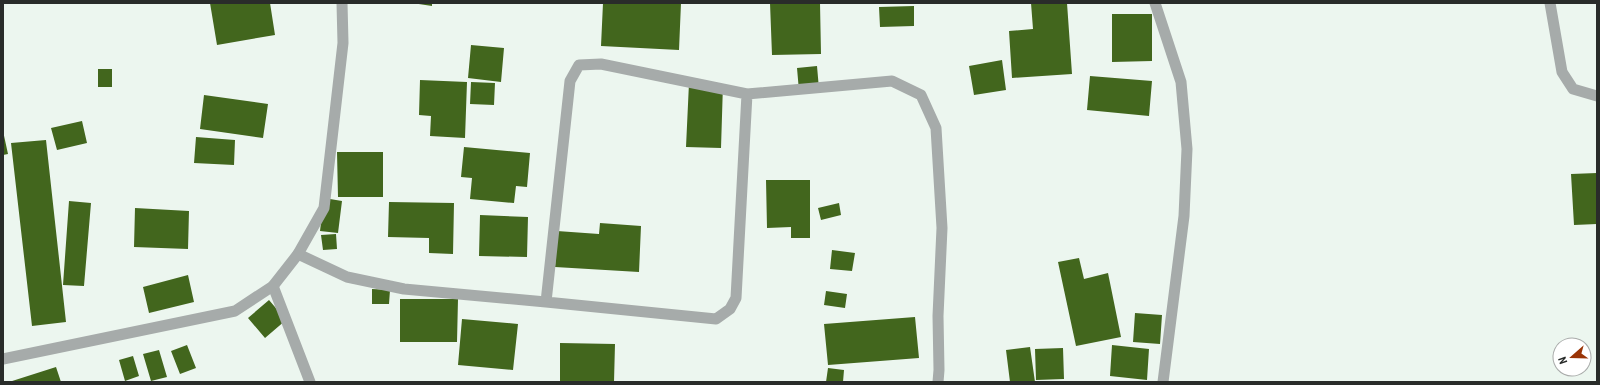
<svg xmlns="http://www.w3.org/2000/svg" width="1600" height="385" font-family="'Roboto Condensed',sans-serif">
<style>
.building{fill:#42661d}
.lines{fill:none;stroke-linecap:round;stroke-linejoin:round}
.minor{stroke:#a6abaa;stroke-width:11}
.tertiary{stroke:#a6abaa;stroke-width:11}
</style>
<rect width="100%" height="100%" fill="#ecf6ef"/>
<path class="building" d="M210,3H270L275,35L217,45Z
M412,3H432V6Z
M603,3H681L679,50L601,46Z
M770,3H820L821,54L772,55Z
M1031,3H1067L1072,74L1012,78L1009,31L1033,29Z
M914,6V26L880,27L879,7Z
M1112,14H1152V61L1112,62Z
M471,45L504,48L501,82L468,78Z
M1002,60L1006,90L974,95L969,66Z
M817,66L819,89L799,91L797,68Z
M98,69H112V87H98Z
M1090,76L1152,81L1149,116L1087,110Z
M420,80L467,82L465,138L430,136L431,116L419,115Z
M471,82L495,83L494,105L470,104Z
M689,83L723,84L721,148L686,147Z
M204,95L268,104L263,138L200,129Z
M82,121L87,143L57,150L51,128Z
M3,131L8,154L3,155Z
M196,137L235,140L234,165L194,163Z
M46,140L66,322L32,326L11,143Z
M464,147L530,153L527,187L516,186L514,203L470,199L472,178L461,177Z
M337,152H383V197H338Z
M1597,173V224L1574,225L1571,174Z
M766,180H810V238H791V227L767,228Z
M324,198L342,201L338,233L320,231Z
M69,201L91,203L84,286L63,285Z
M389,202L454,203L453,254L429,253V238L388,237Z
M839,203L841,215L821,220L818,208Z
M135,208L189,211L188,249L134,247Z
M480,215L528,217L527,257L479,256Z
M600,223L641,226L639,272L555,267L557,231L599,234Z
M336,234L337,249L323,250L321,235Z
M832,250L855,253L852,271L830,269Z
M1079,258L1084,279L1108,273L1121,337L1076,346L1058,262Z
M188,275L194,302L149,313L143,287Z
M372,289L390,290L389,304H372Z
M826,291L847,294L845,308L824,305Z
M400,299H458L457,342H400Z
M269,300L286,320L265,338L248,318Z
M1135,313L1162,315L1160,344L1133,342Z
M915,317L919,358L828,365L824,324Z
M462,319L518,324L513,370L458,365Z
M560,343L615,344L614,382H560Z
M187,345L196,368L180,374L171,351Z
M1112,345L1149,349L1147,380L1110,376Z
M1030,347L1035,382H1010L1006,350Z
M1063,348L1064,379L1036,380L1035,349Z
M159,350L167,377L151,381L143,354Z
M133,356L139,376L125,381L119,360Z
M56,367L61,382H9Z
M828,368L844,370L843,382H826Z"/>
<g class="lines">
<path class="minor" d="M1155,3L1181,82L1187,149L1184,216L1163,382
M1550,3L1562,72L1573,89L1597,96
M298,254L347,277L404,289L546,302L716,319L730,309L736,298L747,94
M273,286L310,382
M546,302L570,81L579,65L601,64L747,94L892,81L921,95L936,128L942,228L938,316L939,370L938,382"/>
<path class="tertiary" d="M3,359L235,311L273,286L298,254L324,208L343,43L342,3"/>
</g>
<rect width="1600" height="385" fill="none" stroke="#292c2a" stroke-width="8"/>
<g transform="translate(1572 357) rotate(250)"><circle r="19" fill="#ffffff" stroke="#a9abaa"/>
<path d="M0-3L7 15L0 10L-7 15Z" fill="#9a3406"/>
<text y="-6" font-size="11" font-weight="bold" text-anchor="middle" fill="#292c2a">N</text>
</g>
</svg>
